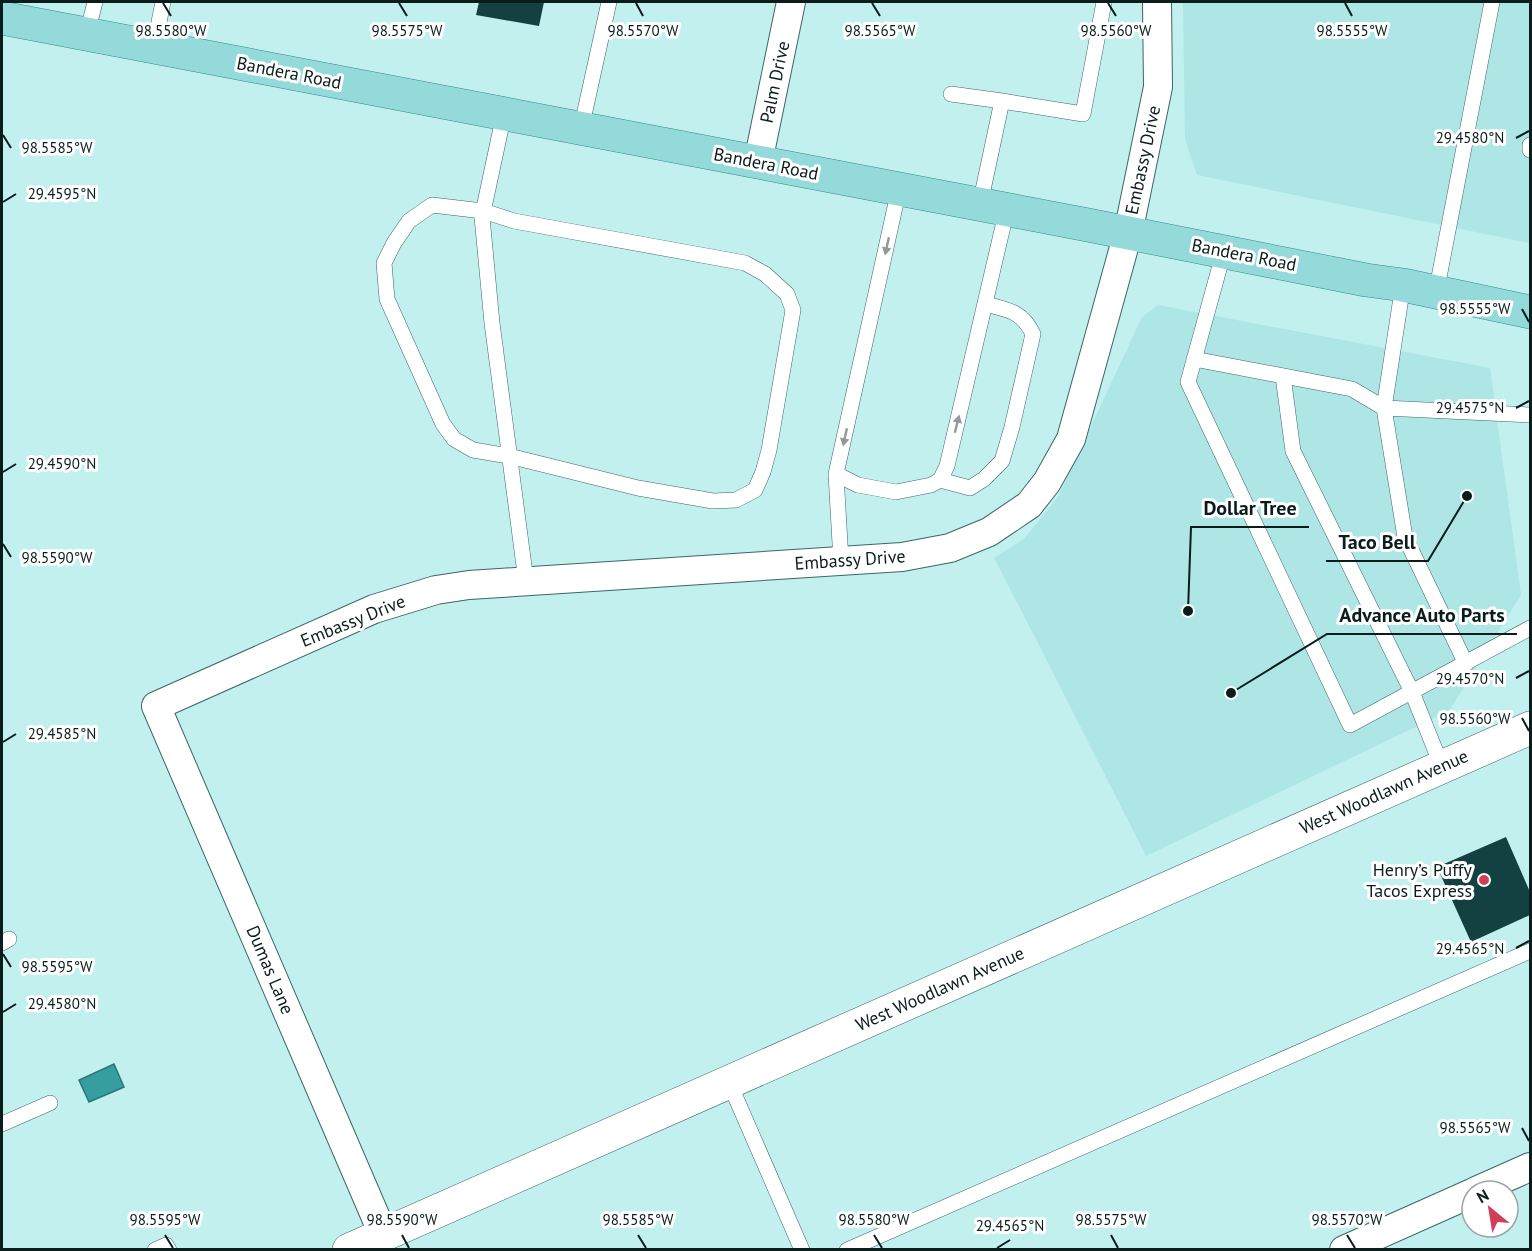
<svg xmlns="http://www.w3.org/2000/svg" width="1532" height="1251" font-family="'PT Sans',sans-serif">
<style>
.built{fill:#ade6e5}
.water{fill:#369e9e;stroke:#297777;stroke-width:1.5}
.building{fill:#134040}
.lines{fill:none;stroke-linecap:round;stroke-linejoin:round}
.service-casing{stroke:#3b6665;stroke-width:16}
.minor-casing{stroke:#3b6665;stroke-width:30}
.tertiary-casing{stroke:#3b6665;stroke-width:34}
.primary-casing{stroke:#358888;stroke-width:34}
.service{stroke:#fff;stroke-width:15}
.minor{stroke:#fff;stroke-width:28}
.tertiary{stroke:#fff;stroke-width:33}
.primary{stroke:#94dada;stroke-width:33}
.oneway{fill:#919999}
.ticks{fill:none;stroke:#0a1c1c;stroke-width:2}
.poi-dot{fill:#cf3f58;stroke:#fff;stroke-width:2}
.labels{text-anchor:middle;stroke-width:6;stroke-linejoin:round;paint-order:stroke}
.street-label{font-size:18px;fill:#0a1c1c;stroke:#fff}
.poi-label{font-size:18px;fill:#0a1c1c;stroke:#fff;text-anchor:end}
.ticks-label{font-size:15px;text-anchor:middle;fill:#0a1c1c;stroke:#fff;stroke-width:6;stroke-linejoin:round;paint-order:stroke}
.leader{fill:none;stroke:#0a1c1c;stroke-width:2}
.callout-dot{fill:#0a1c1c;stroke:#fff;stroke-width:2}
.callout-label{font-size:20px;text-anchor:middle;font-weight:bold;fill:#0a1c1c;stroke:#fff;stroke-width:6;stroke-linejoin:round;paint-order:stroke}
</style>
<rect width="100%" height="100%" fill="#c1f0ef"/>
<path class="built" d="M1183,2H1530V243L1197,175L1185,139Z
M1158,305L1490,368L1521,595L1449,711L1146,856L1040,647L994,558L1024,539L1058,497L1142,317Z"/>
<path class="water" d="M114,1064L124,1087L89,1102L79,1080Z"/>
<path class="building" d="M479,2H544L539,26L476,15Z
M1506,837L1530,892V915L1471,942L1437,867Z"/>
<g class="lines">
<defs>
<path id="service" d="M87,34L95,2
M154,47L163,2
M951,94L1002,101
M504,114L482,217L492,323L526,581
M581,129L609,2
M1530,145V150
M980,204L1002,101L1083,114L1104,2
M432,205L483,211L514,221L745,263L765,274L787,294L793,310L769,450L763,472L755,490L736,500L713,501L638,488L509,456L473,450L454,439L443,424L387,299L384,263L394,243L409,221Z
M1224,251L1188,382L1350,725L1530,628
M1403,285L1384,408L1530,415
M1436,293L1492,2
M1194,359L1352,389L1384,408L1405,537L1466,664
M1283,376L1293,451L1412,692L1442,767
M836,474L858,485L896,492L931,485L940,480L947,466L1007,209
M940,480L970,488L984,479L1002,461L1012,427L1033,334C1022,311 1008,310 985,304
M841,561L836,474L899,189
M2,943L9,939
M729,1082L802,1250
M2,1124L50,1103
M155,1250L166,1245L169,1250
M847,1250L1530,951"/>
<path id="minor" d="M758,162L791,2
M1476,1191L1530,1167
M383,1234L156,706L374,609L436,590L469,585L902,557L950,548L989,532L1029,505L1047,482L1071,439L1128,233L1158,87L1157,2
M1344,1250L1472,1193"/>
<path id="tertiary" d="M349,1250L1530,728"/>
<path id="primary" d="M2,18L1088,225L1366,280L1403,285L1530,312"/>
</defs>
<use href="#service" class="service-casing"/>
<use href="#minor" class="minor-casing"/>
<use href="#tertiary" class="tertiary-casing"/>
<use href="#primary" class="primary-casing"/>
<use href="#service" class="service"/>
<use href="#minor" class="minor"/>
<use href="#tertiary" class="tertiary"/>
<use href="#primary" class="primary"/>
</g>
<defs><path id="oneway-solid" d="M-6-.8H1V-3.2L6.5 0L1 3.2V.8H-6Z" transform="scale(1.5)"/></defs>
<g class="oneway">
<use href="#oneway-solid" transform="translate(887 246) rotate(102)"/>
<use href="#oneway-solid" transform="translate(957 424) rotate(-76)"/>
<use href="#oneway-solid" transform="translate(845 437) rotate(102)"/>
</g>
<path class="ticks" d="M163,3L171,16M399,3L407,16M636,3L643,16M872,3L880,16M1108,3L1116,16M1345,3L1352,16M3,135L11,148M1516,138L1529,131M3,202L16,194M1522,309L1529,322M1516,408L1529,401M3,472L16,464M3,544L11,557M1516,678L1529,671M1522,718L1529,731M3,742L16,734M1516,948L1529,941M3,954L11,967M3,1012L16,1004M1522,1128L1529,1141M165,1235L173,1248M402,1235L409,1248M638,1235L646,1248M874,1235L882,1248M1111,1235L1118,1248M1347,1235L1355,1248M997,1248L1010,1240"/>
<circle class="poi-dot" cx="1484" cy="880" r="6"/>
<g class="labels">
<g class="street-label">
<text transform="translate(289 73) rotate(11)" y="6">Bandera Road</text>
<text transform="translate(775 82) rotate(-78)" y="6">Palm Drive</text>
<text transform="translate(1143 160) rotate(-78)" y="6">Embassy Drive</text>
<text transform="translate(766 164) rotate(11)" y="6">Bandera Road</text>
<text transform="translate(1244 255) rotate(11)" y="6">Bandera Road</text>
<text transform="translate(850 560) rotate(-4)" y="6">Embassy Drive</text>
<text transform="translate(353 621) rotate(-22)" y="6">Embassy Drive</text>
<text transform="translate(1384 792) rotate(-24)" y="6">West Woodlawn Avenue</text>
<text transform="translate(270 970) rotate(67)" y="6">Dumas Lane</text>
<text transform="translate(940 989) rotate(-24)" y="6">West Woodlawn Avenue</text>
</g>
<g class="poi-label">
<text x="1472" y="876">Henry’s Puffy<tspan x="1472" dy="21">Tacos Express</tspan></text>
</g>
</g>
<g class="ticks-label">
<text x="171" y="36">98.5580°W</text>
<text x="407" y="36">98.5575°W</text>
<text x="643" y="36">98.5570°W</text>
<text x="880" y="36">98.5565°W</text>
<text x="1116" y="36">98.5560°W</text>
<text x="1352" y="36">98.5555°W</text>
<text x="1470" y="143">29.4580°N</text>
<text x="57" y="153">98.5585°W</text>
<text x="62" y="199">29.4595°N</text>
<text x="1475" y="314">98.5555°W</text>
<text x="1470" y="413">29.4575°N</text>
<text x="62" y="469">29.4590°N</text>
<text x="57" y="563">98.5590°W</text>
<text x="1470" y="684">29.4570°N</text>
<text x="1475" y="724">98.5560°W</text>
<text x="62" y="739">29.4585°N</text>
<text x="1470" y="954">29.4565°N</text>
<text x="57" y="972">98.5595°W</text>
<text x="62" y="1009">29.4580°N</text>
<text x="1475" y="1133">98.5565°W</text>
<text x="165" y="1225">98.5595°W</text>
<text x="402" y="1225">98.5590°W</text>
<text x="638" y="1225">98.5585°W</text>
<text x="874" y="1225">98.5580°W</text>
<text x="1111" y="1225">98.5575°W</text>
<text x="1347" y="1225">98.5570°W</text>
<text x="1010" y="1231">29.4565°N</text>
</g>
<path class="leader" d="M1188 611L1191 527H1309M1467 496L1428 561H1326M1231 693L1327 634H1517"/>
<g class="callout-dot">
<circle cx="1188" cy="611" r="6"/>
<circle cx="1467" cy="496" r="6"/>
<circle cx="1231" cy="693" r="6"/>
</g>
<g class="callout-label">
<text x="1250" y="515">Dollar Tree</text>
<text x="1377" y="549">Taco Bell</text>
<text x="1422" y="622">Advance Auto Parts</text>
</g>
<rect width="1532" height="1251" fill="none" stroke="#0a1c1c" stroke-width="6"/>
<g transform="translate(1490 1209) rotate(330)"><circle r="28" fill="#ffffff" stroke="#9da4a4" stroke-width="1.5"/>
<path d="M0-4.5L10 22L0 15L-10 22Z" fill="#cf3f58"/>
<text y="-9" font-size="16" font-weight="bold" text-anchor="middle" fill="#0a1c1c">N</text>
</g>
</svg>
